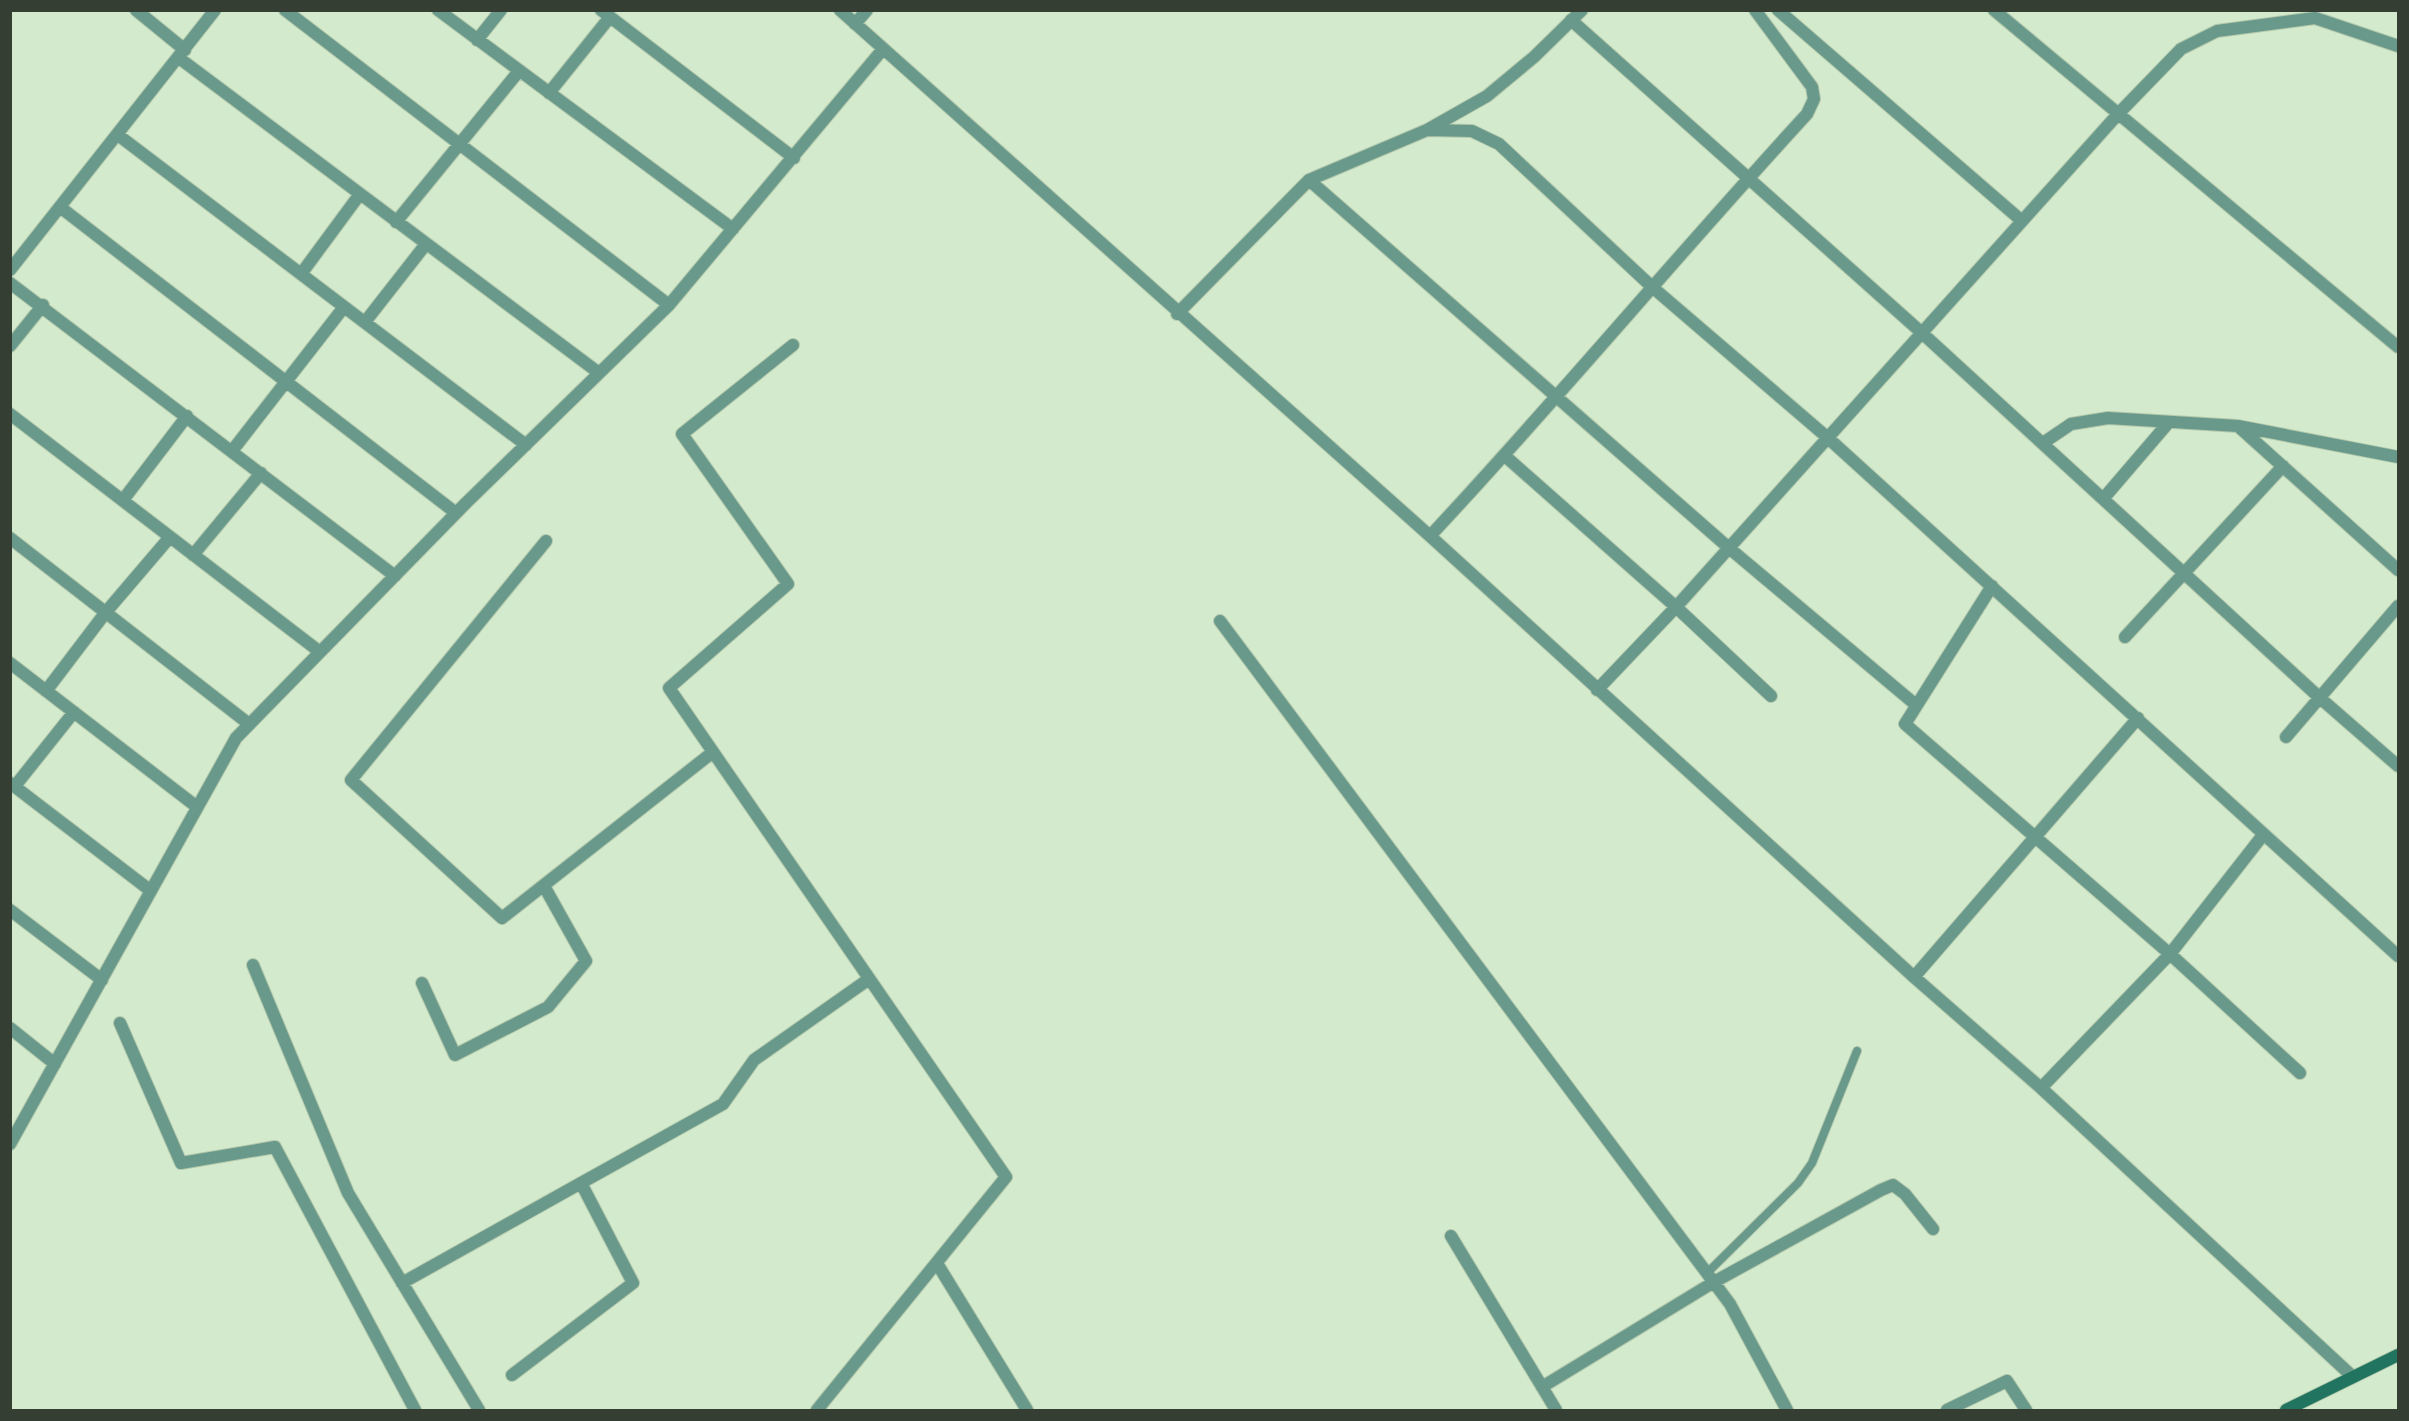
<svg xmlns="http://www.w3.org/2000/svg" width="2409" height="1421" font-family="Manrope,sans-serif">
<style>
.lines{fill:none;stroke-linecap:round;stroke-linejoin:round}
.lane-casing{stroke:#b3c8ad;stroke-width:10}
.street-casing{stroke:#b3c8ad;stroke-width:14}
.secondary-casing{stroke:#b3c8ad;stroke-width:14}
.lane{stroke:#69998a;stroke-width:8}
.street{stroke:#69998a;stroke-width:12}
.secondary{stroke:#217560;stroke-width:12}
</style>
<rect width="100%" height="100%" fill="#d3ebcc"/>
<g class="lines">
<defs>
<path id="lane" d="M1707,1273L1798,1183L1812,1163L1857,1051"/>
<path id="street" d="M136,10L185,50
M285,10L669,305
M438,10L733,229
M601,10L794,158
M840,10L1430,536L1914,977L2041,1088L2353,1377
M1778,10L2022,221
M1994,10L2398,347
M1571,20L1922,333L2320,698L2398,766
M855,24L867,10
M477,40L501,10
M179,58L599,373
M549,93L610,17
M1427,130L1472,131L1499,144L1651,286L1828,438L2398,956
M118,135L526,445
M1309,180L1729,548L1916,705
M60,207L456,513
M396,222L519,71
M10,270L215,10
M301,274L360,194
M10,283L395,576
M1177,314L1309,180L1427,130L1487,96L1534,57L1582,10
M365,322L426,244
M793,345L682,434L788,584L669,688L1006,1177L817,1410
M10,346L43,305
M10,414L320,652
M2239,427L2398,570
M2043,443L2071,424L2108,418L2238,426L2398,457
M232,451L344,307
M1505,456L1676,607L1771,696
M2103,499L2169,422
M123,500L187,416
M1430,536C1559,398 1679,253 1807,114L1814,99L1812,87L1755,10
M10,538L249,724
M546,541L351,780L502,918L713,752
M193,555L261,473
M1992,586L1905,724L2170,954L2300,1073
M1220,621L1730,1304L1787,1410
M2125,637L2283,466
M10,663L197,807
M1597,690L1676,607L2119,113L2181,49L2217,31L2315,18L2398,46
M46,691L106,612L170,537
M2286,737L2398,606
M10,783L151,891
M15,786L74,712
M10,910L102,980
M253,965L348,1193L479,1410
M1914,977L2138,718
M422,983L455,1055L548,1007L586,961L544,886
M120,1023L181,1163L275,1147L415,1410
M10,1028L55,1064
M2041,1088L2170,954L2263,835
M10,1144L236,738L466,503L669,305L883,49
M581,1183L723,1104L754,1060L869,979
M1451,1236L1556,1410
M938,1265L1027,1410
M402,1283L581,1183L633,1283L512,1375
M1542,1387L1714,1282L1881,1190L1893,1185L1905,1194L1933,1229
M1947,1410L2007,1381L2026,1410"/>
<path id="secondary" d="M2286,1410L2398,1355"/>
</defs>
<use href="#lane" class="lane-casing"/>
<use href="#street" class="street-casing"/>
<use href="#secondary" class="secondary-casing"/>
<use href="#lane" class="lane"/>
<use href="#street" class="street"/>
<use href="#secondary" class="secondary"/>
</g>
<rect width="2409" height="1421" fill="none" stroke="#353e32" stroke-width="24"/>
</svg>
